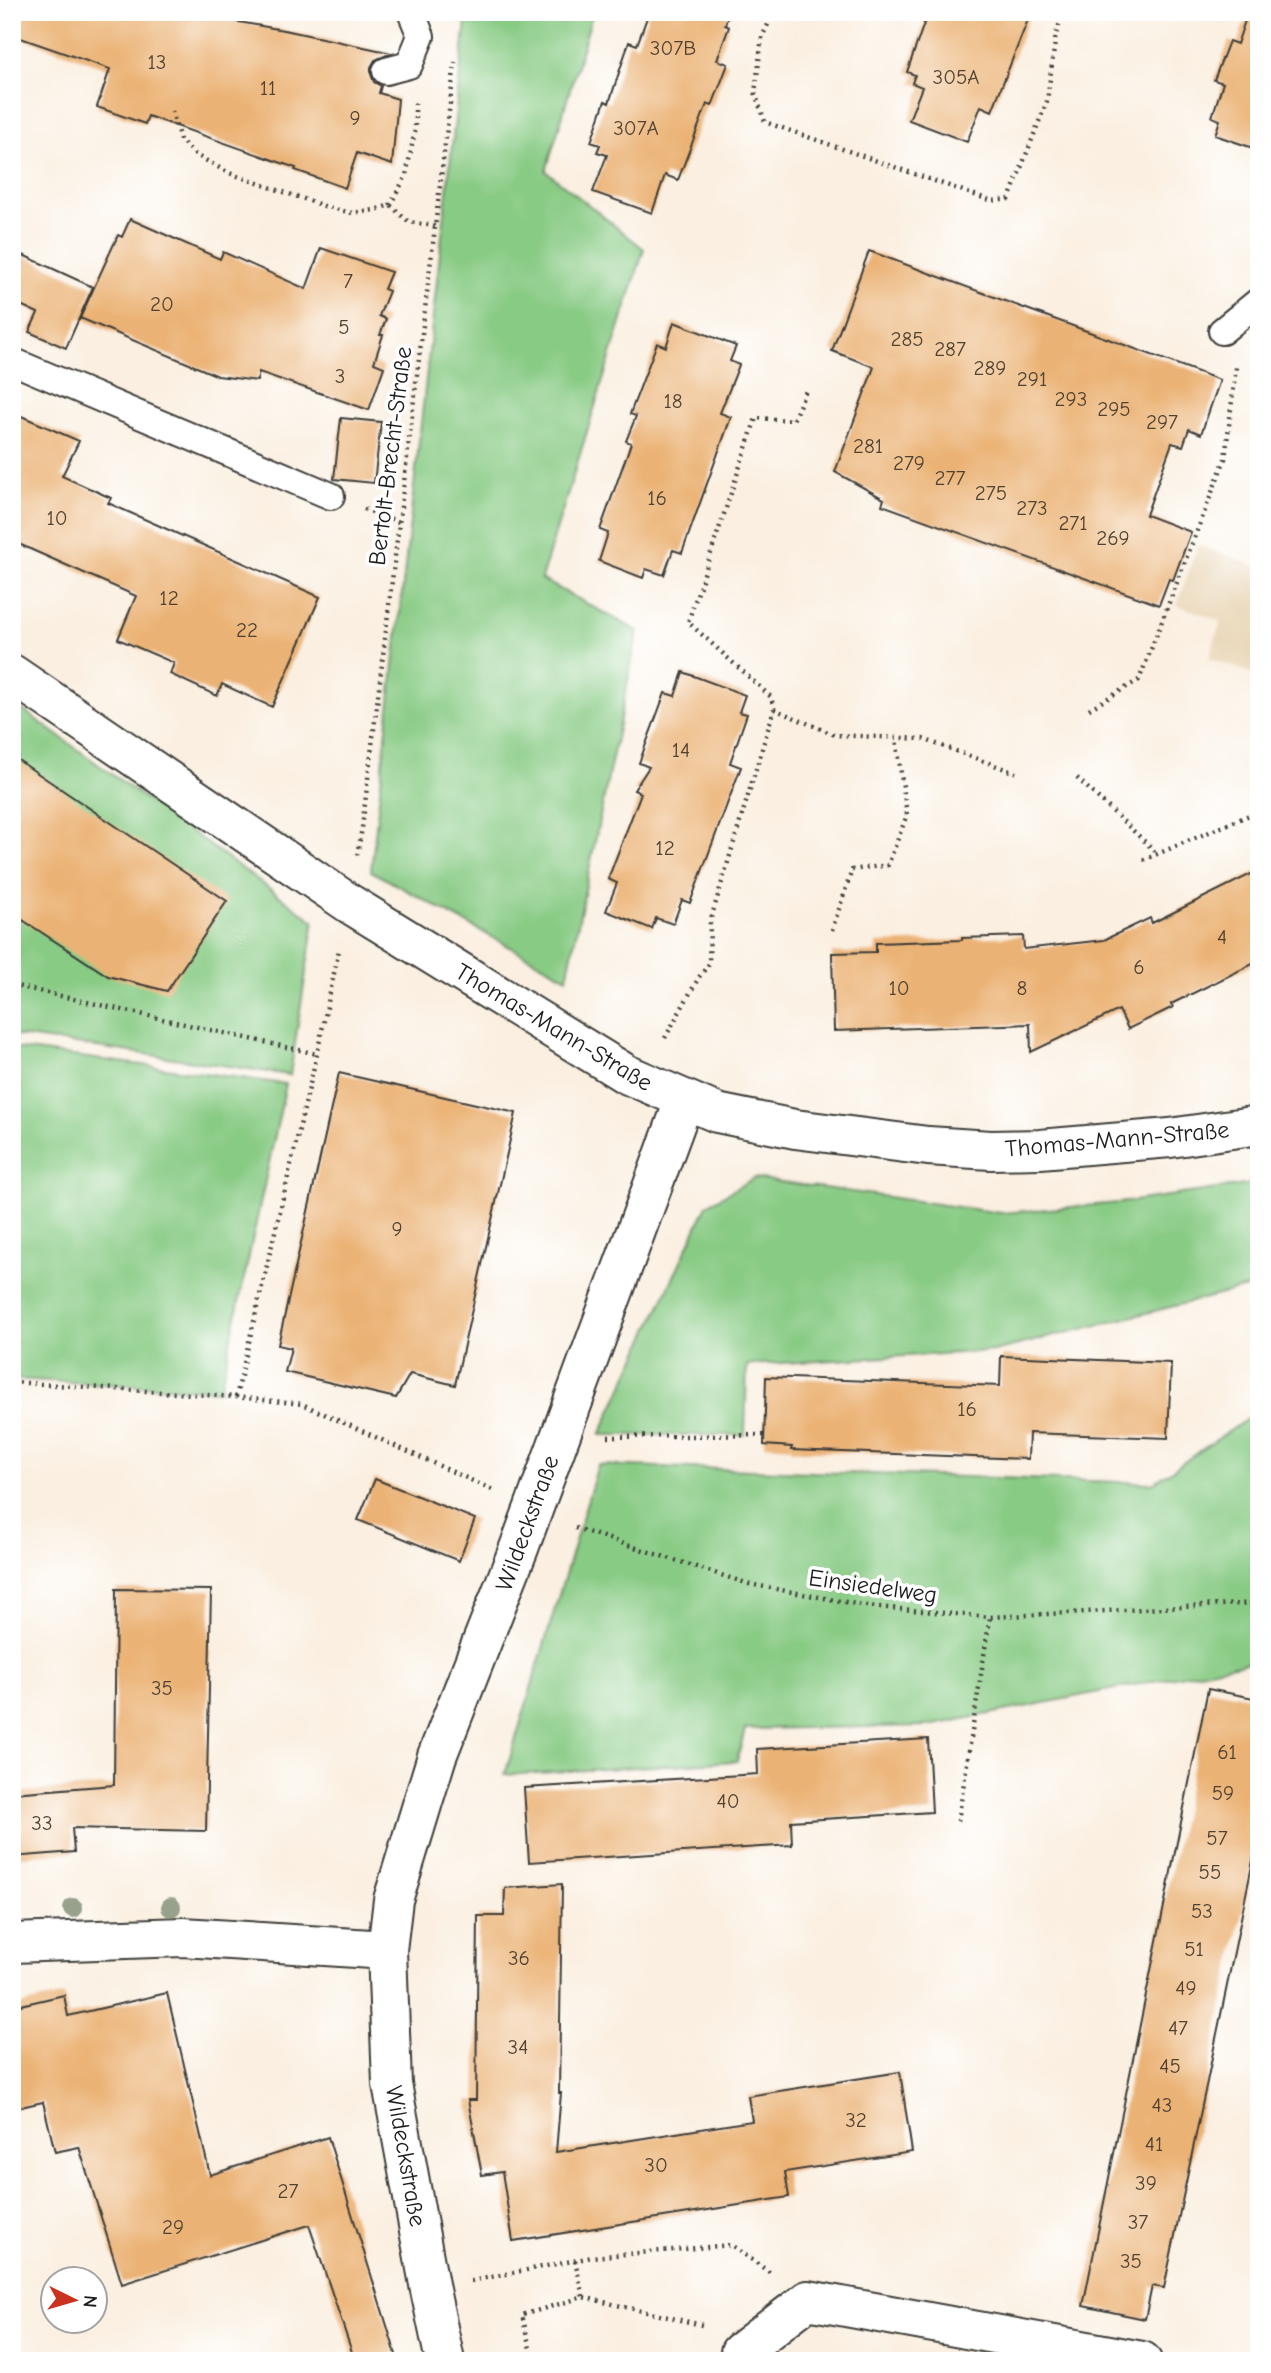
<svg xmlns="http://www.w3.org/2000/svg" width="1271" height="2373" font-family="'Comic Neue',sans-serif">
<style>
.built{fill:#ead8ba}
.green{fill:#88cb84;stroke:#527450;stroke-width:2}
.building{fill:#ebb275}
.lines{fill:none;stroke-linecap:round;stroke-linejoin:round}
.lane-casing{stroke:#3d3c39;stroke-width:30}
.street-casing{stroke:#3d3c39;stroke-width:42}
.path{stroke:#3d3c39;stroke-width:4.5;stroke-dasharray:2 5;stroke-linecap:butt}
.lane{stroke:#fff;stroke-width:26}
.street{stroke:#fff;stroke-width:38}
.tree{fill:#98a18b}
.labels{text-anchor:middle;stroke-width:7;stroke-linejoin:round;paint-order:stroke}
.number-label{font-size:21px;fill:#504232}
.street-label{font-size:24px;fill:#1c1c1c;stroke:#fff}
</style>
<rect width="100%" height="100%" fill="#fff"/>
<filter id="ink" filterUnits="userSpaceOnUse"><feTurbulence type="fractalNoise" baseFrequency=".0143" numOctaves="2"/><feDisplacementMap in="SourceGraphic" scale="14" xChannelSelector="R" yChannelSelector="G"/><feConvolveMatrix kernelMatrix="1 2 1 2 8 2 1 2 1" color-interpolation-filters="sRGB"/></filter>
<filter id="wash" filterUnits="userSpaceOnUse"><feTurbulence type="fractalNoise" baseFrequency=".00686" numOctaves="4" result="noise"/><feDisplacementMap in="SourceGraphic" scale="28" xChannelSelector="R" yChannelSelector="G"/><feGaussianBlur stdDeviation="1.57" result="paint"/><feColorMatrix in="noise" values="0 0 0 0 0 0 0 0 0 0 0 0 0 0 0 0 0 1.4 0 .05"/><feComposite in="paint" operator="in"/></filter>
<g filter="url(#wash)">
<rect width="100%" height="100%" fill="#faefe0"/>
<path class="built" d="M1198,545L1256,566L1259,559V676L1209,658L1221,621L1177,605Z"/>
<path class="green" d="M467,12H593L546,171L644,249L541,579L638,631L567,978L371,871Z
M12,702L314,921L290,1075L12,1035Z
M12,1048L286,1084L220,1390L12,1379Z
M754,1178L1001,1213L1119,1203L1259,1183V1285L994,1351L747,1365L745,1435H600L707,1205Z
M1259,1411V1660L929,1726L745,1729L737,1761L505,1775L598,1465L1153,1483Z"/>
<g id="blocks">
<path class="building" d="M12,12H183L289,31L392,53L375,60L371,67V74L374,82L381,86L379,93L398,99L392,165L357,153L345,188L295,170L296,168L148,116L145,124L97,107L110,69L12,35Z
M649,12H729L725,25L729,27L717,60L728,64L712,106L707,104L678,180L665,175L652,213L593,192L607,155L597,152L600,145L591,142L605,101L609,103L629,42L637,45Z
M928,12H1031L992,111L981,106L967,142L909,120L922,87L912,83L915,75L907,72Z
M1248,12H1259V150L1215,135L1220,120L1212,117L1223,83L1214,80L1229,41L1237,44Z
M130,219L220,259L223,252L306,289L321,248L391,272L384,289L389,291L379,316L386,319L380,335H383L374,363L384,367L369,410L259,372L257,381L218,376L80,318L118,235L122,237Z
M12,250L93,287L66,348L29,332L38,313L12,301Z
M869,251L1220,380L1201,434L1189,429L1183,446L1172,443L1146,515L1191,532L1173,580L1169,579L1159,605L882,505L884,499L835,472L874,367L832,351Z
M674,322L736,346L730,361L739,365L720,413L731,417L682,553L673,550L664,575L646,569L643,578L599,561L608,533L600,530L631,443L626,441L636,416L630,414L657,343L666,347Z
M12,412L79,441L62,476L111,498L108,503L320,597L272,707L222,684L217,696L170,674L174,663L118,639L136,596L12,541Z
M341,418L381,422L374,483L334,479Z
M683,672L745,695L739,712L747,714L730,763L741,767L690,903L682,900L673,924L656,918L652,929L606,911L617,883L608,879L641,793L634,790L649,767L639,763L665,693L675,696Z
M12,756L227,901L167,991L108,976L12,913Z
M1259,870V961L1171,1004L1173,1007L1128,1029L1119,1010L1031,1052L1030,1024L834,1031L832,953L876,952V943L962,940V938L1023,936L1024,949L1104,940L1150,918L1152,923Z
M339,1073L516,1113L455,1385L410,1374L396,1398L285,1372L291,1348L278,1345Z
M1001,1356L1171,1363L1168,1438L1029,1433L1028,1459L791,1450L792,1447L764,1445L766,1377L1000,1386Z
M375,1479L475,1519L459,1561L358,1520Z
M116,1589L211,1590L206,1831L72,1828L74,1852L12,1857V1793L114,1785Z
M1208,1689L1259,1699V1832L1164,2288L1152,2286L1145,2319L1083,2306Z
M928,1739L932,1812L791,1821L792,1845L529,1862L524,1788L758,1774L757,1749Z
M562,1884L559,2093H561L556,2152L752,2121L748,2096L900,2072L912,2152L785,2172L789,2197L513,2241L502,2172L482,2175L468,2100H476L478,1916H504L505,1888Z
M167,1993L210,2175L328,2137L398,2361H355L309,2225L122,2284L79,2147L55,2152L43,2102L12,2109V2007L64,1995L68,2016Z"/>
</g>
</g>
<g filter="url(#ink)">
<use href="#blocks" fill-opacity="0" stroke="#3d3c39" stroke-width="2"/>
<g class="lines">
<defs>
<path id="lane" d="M386,71L409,65L421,36L411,12
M1222,331L1259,301
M12,361L331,496"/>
<path id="street" d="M12,674L350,904L626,1074L717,1113L795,1129L928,1146L991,1150L1040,1149L1170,1138L1259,1125
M12,1943L183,1937L387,1950
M445,2361L430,2290L392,2084L387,1950L393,1900L437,1756L519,1548L684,1101
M739,2361L740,2352L808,2300L1142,2361"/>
</defs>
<use href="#lane" class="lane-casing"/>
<use href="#street" class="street-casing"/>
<path class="path" d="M774,12L762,37L755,93L765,122L992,201L1009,199L1047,101L1056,34L1064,12
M172,111L180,140L196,155L229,173L324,206L352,213L375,210L390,205L409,222L435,226
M390,205L406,176L415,130V102
M364,509L399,522
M774,709L835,735L923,739L1016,773
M1089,709L1139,680L1225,459L1236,367
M1077,778L1158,854
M357,855L362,828L455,62
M1143,860L1259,811
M832,930L852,870L888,865L907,815L896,738
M12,985L317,1054
M665,1038L699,977L709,964L710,922L774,709L771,697L688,622L756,418L793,420L807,388
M12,1382L236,1397L302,1404L493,1490
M236,1397L317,1054L339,950
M608,1437L764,1435
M575,1528L749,1584L867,1606L990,1617L1259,1603
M958,1821L990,1617
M575,2260L583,2297
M471,2281L592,2257L731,2245L772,2274
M533,2361L522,2315L583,2297L706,2326"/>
<use href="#lane" class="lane"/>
<use href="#street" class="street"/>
</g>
<g class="tree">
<circle cx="171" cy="1907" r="10"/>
<circle cx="73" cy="1908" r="10"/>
</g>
</g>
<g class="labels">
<g class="number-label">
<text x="673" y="55">307B</text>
<text x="157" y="69">13</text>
<text x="956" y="84">305A</text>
<text x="268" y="95">11</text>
<text x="355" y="125">9</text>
<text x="636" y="135">307A</text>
<text x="348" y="288">7</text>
<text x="162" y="311">20</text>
<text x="344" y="334">5</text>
<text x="907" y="346">285</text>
<text x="950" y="356">287</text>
<text x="990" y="375">289</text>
<text x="340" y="383">3</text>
<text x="1032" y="386">291</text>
<text x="1071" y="406">293</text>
<text x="673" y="408">18</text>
<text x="1114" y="416">295</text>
<text x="1162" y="429">297</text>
<text x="868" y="453">281</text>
<text x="909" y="470">279</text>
<text x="950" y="485">277</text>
<text x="991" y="500">275</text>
<text x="657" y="505">16</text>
<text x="1032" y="515">273</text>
<text x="57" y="525">10</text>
<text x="1073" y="530">271</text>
<text x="1113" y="545">269</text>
<text x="169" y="605">12</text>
<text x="247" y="637">22</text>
<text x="681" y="757">14</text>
<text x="665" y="855">12</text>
<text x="1222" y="944">4</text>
<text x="1139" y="974">6</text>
<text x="899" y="995">10</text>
<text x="1022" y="995">8</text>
<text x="397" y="1236">9</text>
<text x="967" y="1416">16</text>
<text x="162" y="1695">35</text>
<text x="1227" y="1759">61</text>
<text x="1223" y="1800">59</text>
<text x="728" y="1808">40</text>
<text x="42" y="1830">33</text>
<text x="1217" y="1845">57</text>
<text x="1210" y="1879">55</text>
<text x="1202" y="1918">53</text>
<text x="1194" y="1956">51</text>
<text x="519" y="1965">36</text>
<text x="1186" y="1995">49</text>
<text x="1178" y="2035">47</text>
<text x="518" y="2054">34</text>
<text x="1170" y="2073">45</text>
<text x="1162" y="2112">43</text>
<text x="856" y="2127">32</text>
<text x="1154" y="2151">41</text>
<text x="656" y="2172">30</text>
<text x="1146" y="2190">39</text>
<text x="288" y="2198">27</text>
<text x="1138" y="2229">37</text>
<text x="173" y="2234">29</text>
<text x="1131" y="2268">35</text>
</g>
<g class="street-label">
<text transform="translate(390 456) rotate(-83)" y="8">Bertolt-Brecht-Straße</text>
<text transform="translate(554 1027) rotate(31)" y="8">Thomas-Mann-Straße</text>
<text transform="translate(1117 1139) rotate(-5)" y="8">Thomas-Mann-Straße</text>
<text transform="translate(527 1523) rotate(-70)" y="8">Wildeckstraße</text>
<text transform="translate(873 1586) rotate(8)" y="8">Einsiedelweg</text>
<text transform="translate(406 2156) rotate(80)" y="8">Wildeckstraße</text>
</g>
</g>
<rect width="1271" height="2373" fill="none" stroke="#fff" stroke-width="42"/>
<g transform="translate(74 2300) rotate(95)"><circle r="33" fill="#ffffff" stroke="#a4a4a4" stroke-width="2"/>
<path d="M0-5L12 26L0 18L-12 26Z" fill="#c8321e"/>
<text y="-10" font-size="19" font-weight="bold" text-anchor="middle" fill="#1c1c1c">N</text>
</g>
</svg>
